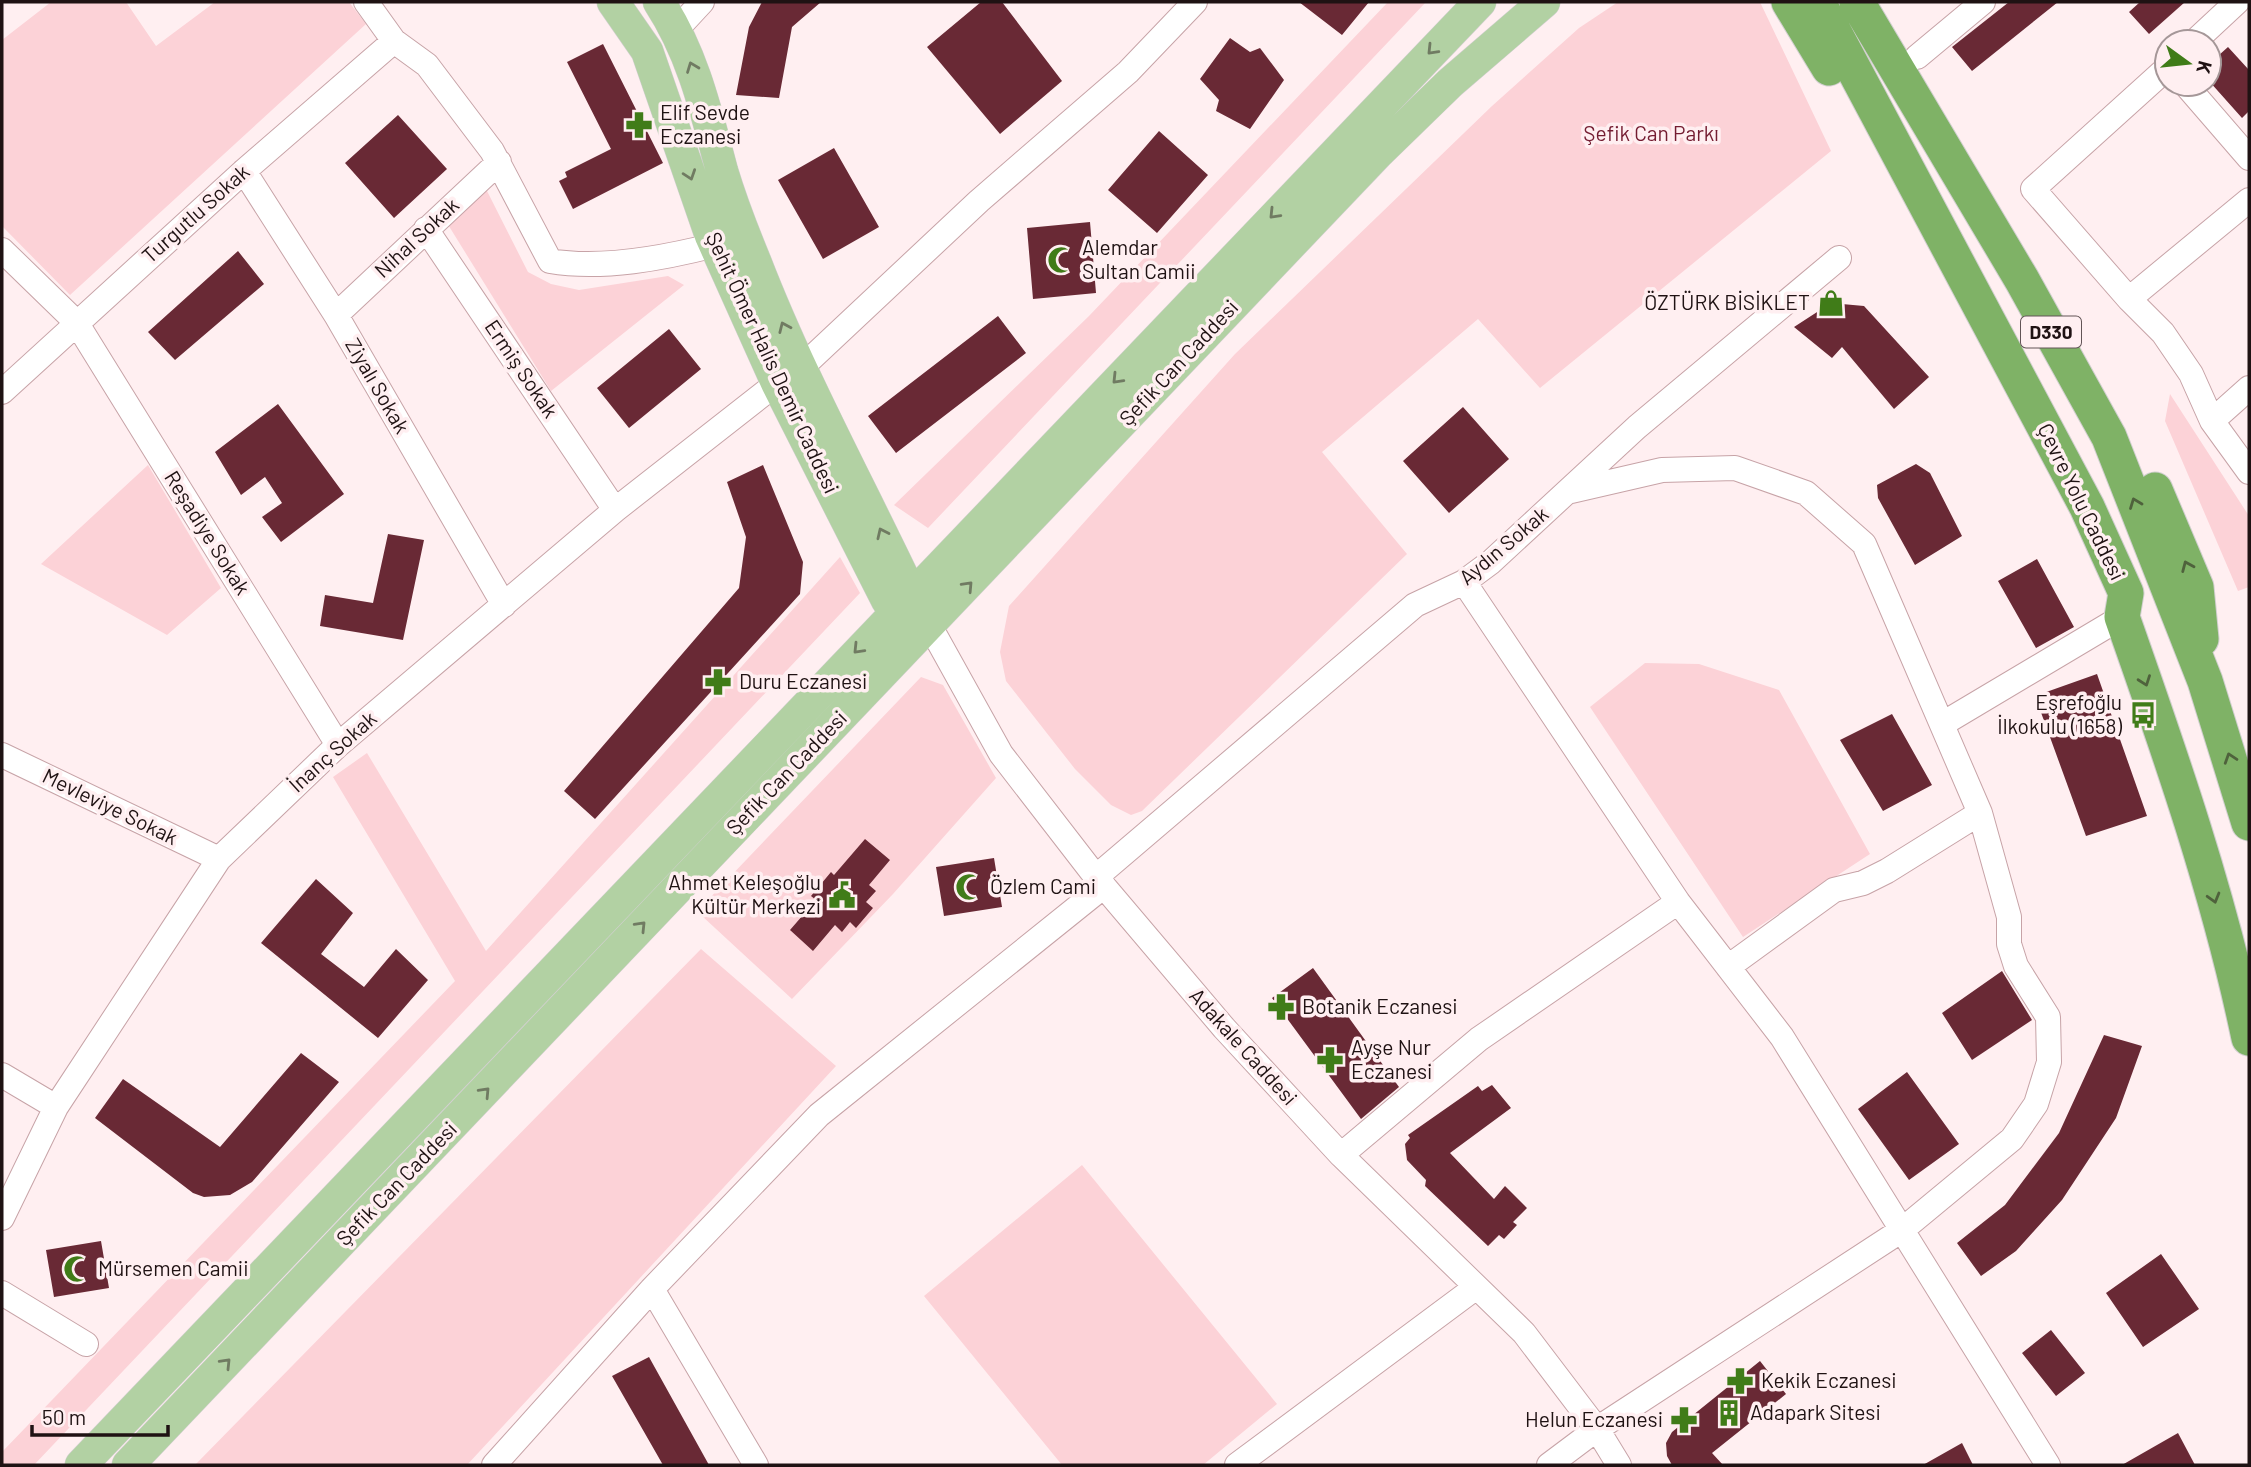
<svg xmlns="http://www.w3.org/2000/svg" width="2251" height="1467" font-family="Barlow,sans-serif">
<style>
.green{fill:#fcd2d7}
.building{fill:#692935}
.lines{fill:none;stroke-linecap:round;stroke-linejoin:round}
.minor-casing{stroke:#c7a3a7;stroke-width:26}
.major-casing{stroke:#d2d0d0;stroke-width:33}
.highway-casing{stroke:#d2d0d0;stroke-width:37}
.minor{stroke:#fff;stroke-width:24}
.major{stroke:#b2d1a3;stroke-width:32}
.highway{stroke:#7fb266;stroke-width:35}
.oneway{stroke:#707b62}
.oneway2{stroke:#4f623c}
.labels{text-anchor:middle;stroke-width:7;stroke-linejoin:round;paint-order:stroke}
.shield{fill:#ffeff1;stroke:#625456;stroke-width:2}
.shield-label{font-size:19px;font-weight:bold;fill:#1f1213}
.poi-label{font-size:21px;fill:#1f1213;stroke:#ffeff1;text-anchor:start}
.park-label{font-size:21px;fill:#741c31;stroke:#ffeff1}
.street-label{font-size:21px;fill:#1f1213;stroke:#ffeff1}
</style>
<rect width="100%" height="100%" fill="#ffeff1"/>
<path class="green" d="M51,2H126L156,46L215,2H349L366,24L70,295L2,226V40Z
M1388,2H1426L928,528L894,505L1089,316Z
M1618,2H1760L1831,151L1540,388L1478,319L1322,452L1407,554L1142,811L1131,815L1111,805L1075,769L1006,681L1000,652L1009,606L1235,354L1492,106L1579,28Z
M486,189L528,272L551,284L579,290L668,276L684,285L551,391L447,223Z
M2170,394L2249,516V587L2238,591L2165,421Z
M148,465L221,588L167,635L41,564Z
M840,557L860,593L34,1465H2V1452L455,981L333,777L367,753L486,951Z
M1645,663L1699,664L1779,690L1870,854L1743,937L1590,707Z
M921,677L943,685L996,778L893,894L792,999L702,916L704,904Z
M701,949L836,1066L467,1465H195Z
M1082,1165L1277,1404L1203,1465H1062L924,1296Z"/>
<path class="building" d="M762,2H821L792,27L779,98L736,95L749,27Z
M981,2H1002L1062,81L1000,134L927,47Z
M1299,2H1369L1342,35Z
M2009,2H2058L1972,71L1952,47Z
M2140,2H2185L2149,34L2129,12Z
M1230,38L1250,52L1260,48L1284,80L1250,129L1216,111L1219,100L1200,79Z
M603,44L663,163L573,209L559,181L567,177L565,172L611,149L567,62Z
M2228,47L2249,70V111L2242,118L2209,81V64Z
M398,115L447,169L394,218L345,163Z
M1159,131L1208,175L1157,233L1108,190Z
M834,148L879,227L823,259L778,180Z
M1090,222L1096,293L1033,299L1027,228Z
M238,251L264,284L175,360L148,332Z
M1831,303L1864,306L1929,377L1894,409L1842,347L1832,358L1794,327Z
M998,316L1026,353L896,453L868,416Z
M669,329L701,369L629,428L597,388Z
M278,404L344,494L281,542L262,517L282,503L265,477L241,495L215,452Z
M1463,407L1509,459L1449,513L1403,461Z
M1916,464L1930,473L1962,536L1915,565L1878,498L1877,485Z
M763,465L803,562L800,594L595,819L564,791L739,588L746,537L727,482Z
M388,534L424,540L403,640L320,626L325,595L373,603Z
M2037,559L2074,627L2036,648L1998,581Z
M2097,674L2147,816L2086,836L2035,696Z
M1892,714L1932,785L1883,811L1840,740Z
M865,839L890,860L869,885L876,891L866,902L873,908L856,928L850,922L842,932L835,925L813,951L790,930L816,900L811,896L831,872L834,875Z
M994,858L1002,907L944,916L936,867Z
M316,879L353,913L321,954L364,987L396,949L428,980L378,1038L261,943Z
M1313,968L1399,1087L1361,1119L1272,998Z
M2002,971L2032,1020L1972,1060L1942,1013Z
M2104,1035L2142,1046L2116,1118L2062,1200L2016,1251L1981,1276L1957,1243L2005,1205L2059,1133Z
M301,1053L339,1082L252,1182L230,1195L204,1197L193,1193L95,1118L123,1079L220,1147Z
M1907,1072L1959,1144L1909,1180L1858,1109Z
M1492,1085L1511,1108L1450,1153L1494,1199L1505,1186L1527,1208L1513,1222L1517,1225L1504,1239L1499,1235L1488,1246L1425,1186L1426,1180L1407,1160L1405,1144L1410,1138L1408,1135L1478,1086L1482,1091Z
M101,1241L109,1288L54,1297L46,1250Z
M2161,1254L2199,1309L2143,1347L2106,1293Z
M2051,1330L2085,1373L2056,1396L2022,1353Z
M649,1357L709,1465H663L612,1376Z
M1760,1361L1786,1394L1712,1453L1723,1465H1672L1667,1456L1666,1443L1672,1432Z
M2178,1433L2195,1465H2122Z
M1962,1443L1973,1465H1923Z"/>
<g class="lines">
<defs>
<path id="minor" d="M366,2L394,41L427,65L492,151L550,261C602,270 664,258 715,245
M677,29L702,2
M2194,42L2237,2
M1917,57L1983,2
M2167,68L2033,189L2129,299L2249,200
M2185,84L2249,158
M244,171L336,315L504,605
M426,229L615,510
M2,250L76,322L338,745
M2129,299L2163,333L2191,374L2212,421L2249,472
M336,315L499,162
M801,368L979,201L1128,72L1195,2
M2,392L244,171L394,41
M2212,421L2249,388
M1571,491L1662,470L1735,468L1806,493L1864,544L1980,813L1887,871L1863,883L1834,890L1728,967
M1464,582L1678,902L1782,1037L2048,1465
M921,610L1001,754L1096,877L1224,1028L1341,1155L1524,1333L1597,1429L1619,1465
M1944,723L2122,617
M2,755L219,859
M1096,877L1415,605L1464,582L1491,562L1637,427L1839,258
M2,1075L56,1107
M1341,1155L1479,1039L1678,902
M2,1218L56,1107L219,859L338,745L615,510L777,383
M652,1289L756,1465
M2,1293L86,1344
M494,1465L652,1289L819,1115L1104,886
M1237,1465L1475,1288
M1549,1465L1597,1429L1902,1230L2012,1139L2036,1104L2049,1062L2048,1017L2016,966L2009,944V917L1980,813"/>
<path id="major" d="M613,2L647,51L711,236L777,383L887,600L904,627
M659,2C693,54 706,111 722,171C731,201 743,232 755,261C799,375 859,484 911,594
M81,1465L1480,2
M128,1465L1377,154L1450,83L1544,2"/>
<path id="highway" d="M1789,2L1829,68
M1818,2L2087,507L2126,593L2122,617C2171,756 2219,894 2249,1038
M1857,2L2022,280L2109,437L2205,681L2249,823
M2155,490L2196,587L2201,639"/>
</defs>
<use href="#minor" class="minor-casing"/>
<use href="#major" class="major-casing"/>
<use href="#highway" class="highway-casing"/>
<use href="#minor" class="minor"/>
<use href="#major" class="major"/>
<use href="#highway" class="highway"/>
</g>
<defs><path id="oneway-chevron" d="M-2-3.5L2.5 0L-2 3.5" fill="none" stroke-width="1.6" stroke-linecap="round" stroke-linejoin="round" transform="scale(1.75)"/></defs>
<g class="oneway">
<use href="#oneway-chevron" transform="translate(1432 50) rotate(134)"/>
<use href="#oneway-chevron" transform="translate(692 67) rotate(-111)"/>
<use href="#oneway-chevron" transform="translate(690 175) rotate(71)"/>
<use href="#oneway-chevron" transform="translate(1274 214) rotate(134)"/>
<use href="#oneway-chevron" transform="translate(784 327) rotate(-114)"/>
<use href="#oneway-chevron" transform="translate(1117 379) rotate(134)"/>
<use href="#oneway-chevron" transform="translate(882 533) rotate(-115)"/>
<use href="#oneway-chevron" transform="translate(968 586) rotate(-47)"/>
<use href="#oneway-chevron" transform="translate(858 649) rotate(134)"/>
<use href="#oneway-chevron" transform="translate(641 926) rotate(-46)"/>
<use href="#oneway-chevron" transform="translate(485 1092) rotate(-47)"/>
<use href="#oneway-chevron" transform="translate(226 1363) rotate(-46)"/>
</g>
<g class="oneway2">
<use href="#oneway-chevron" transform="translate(2135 503) rotate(-111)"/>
<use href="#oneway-chevron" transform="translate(2187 566) rotate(-113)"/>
<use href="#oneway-chevron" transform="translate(2145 681) rotate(70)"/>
<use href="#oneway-chevron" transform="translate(2230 758) rotate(-108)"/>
<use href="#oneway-chevron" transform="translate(2214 898) rotate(74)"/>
</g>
<defs>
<symbol id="pharmacy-bare" viewBox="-9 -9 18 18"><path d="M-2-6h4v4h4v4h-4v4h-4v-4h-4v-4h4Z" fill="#407c18" stroke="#ffeff1" stroke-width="2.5" paint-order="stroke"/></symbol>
<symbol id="mosque-bare" viewBox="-9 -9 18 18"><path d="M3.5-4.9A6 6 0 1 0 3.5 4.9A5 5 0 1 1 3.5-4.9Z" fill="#407c18" stroke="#ffeff1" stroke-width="2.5" paint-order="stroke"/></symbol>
<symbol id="shop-bare" viewBox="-9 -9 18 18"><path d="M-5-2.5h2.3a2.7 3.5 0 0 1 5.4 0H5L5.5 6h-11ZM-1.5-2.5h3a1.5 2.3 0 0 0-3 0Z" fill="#407c18" stroke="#ffeff1" stroke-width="2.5" paint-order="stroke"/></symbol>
<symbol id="bus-bare" viewBox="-9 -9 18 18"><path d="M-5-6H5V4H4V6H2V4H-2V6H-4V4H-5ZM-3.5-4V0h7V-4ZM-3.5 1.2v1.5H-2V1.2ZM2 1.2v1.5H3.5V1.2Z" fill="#407c18" stroke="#ffeff1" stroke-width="2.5" paint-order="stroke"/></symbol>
<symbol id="civic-bare" viewBox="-9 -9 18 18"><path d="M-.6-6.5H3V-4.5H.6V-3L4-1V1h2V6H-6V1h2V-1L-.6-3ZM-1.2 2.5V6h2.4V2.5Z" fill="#407c18" stroke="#ffeff1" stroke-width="2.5" paint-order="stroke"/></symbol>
<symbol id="building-bare" viewBox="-9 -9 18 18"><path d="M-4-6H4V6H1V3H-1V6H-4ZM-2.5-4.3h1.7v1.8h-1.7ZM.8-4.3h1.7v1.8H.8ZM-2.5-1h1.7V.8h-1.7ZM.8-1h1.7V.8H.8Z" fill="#407c18" stroke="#ffeff1" stroke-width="2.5" paint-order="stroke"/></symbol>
</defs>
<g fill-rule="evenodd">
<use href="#pharmacy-bare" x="620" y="106" width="38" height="38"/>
<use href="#mosque-bare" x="1042" y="241" width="38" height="38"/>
<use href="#shop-bare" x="1812" y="284" width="38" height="38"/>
<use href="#pharmacy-bare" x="699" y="663" width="38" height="38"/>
<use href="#bus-bare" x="2124" y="696" width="38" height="38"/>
<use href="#mosque-bare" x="950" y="868" width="38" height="38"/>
<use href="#civic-bare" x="823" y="876" width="38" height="38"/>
<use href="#pharmacy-bare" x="1262" y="988" width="38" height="38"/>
<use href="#pharmacy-bare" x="1311" y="1041" width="38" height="38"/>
<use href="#mosque-bare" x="58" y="1250" width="38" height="38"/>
<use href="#pharmacy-bare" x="1721" y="1362" width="38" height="38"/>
<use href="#building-bare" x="1710" y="1394" width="38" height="38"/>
<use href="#pharmacy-bare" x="1665" y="1401" width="38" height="38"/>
</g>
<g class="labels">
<rect class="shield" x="2021" y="316.5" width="60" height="31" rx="5"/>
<g class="shield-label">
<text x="2051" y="339">D330</text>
</g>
<g class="poi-label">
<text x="660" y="120">Elif Sevde<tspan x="660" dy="24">Eczanesi</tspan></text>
<text x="1082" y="255">Alemdar<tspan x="1082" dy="24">Sultan Camii</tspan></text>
<text x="1810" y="310" text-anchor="end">ÖZTÜRK BİSİKLET</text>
<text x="739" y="689">Duru Eczanesi</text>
<text x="2122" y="710" text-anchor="end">Eşrefoğlu<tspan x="2122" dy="24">İlkokulu (1658)</tspan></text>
<text x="821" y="890" text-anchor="end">Ahmet Keleşoğlu<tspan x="821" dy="24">Kültür Merkezi</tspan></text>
<text x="990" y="894">Özlem Cami</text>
<text x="1302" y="1014">Botanik Eczanesi</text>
<text x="1351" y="1055">Ayşe Nur<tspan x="1351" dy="24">Eczanesi</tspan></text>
<text x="98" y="1276">Mürsemen Camii</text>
<text x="1761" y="1388">Kekik Eczanesi</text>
<text x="1750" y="1420">Adapark Sitesi</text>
<text x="1663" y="1427" text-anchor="end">Helun Eczanesi</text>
</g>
<g class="park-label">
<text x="1651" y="141">Şefik Can Parkı</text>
</g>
<g class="street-label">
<text transform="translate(196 214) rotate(-42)" y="7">Turgutlu Sokak</text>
<text transform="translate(417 238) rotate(-43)" y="7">Nihal Sokak</text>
<text transform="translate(772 363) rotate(65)" y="7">Şehit Ömer Halis Demir Caddesi</text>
<text transform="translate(1179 363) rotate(-47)" y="7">Şefik Can Caddesi</text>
<text transform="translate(521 369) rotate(56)" y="7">Ermiş Sokak</text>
<text transform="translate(377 386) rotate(60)" y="7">Ziyalı Sokak</text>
<text transform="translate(2081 502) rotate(64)" y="7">Çevre Yolu Caddesi</text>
<text transform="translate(207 533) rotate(58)" y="7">Reşadiye Sokak</text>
<text transform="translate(1504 546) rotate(-40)" y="7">Aydın Sokak</text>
<text transform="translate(333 752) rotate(-42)" y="7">İnanç Sokak</text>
<text transform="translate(787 773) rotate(-46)" y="7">Şefik Can Caddesi</text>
<text transform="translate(110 807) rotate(26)" y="7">Mevleviye Sokak</text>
<text transform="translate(1243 1047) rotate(48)" y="7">Adakale Caddesi</text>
<text transform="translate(397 1184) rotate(-46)" y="7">Şefik Can Caddesi</text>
</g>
</g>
<rect width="2251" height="1467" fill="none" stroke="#1f1213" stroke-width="7"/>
<g transform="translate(2188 63) rotate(105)"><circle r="33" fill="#ffeff1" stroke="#a59798" stroke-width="2"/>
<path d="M0-5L12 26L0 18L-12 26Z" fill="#407c18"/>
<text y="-10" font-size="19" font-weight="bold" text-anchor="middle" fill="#1f1213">K</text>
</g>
<path d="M32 1425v10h136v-10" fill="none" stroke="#1f1213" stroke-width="3.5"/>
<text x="42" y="1425" font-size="21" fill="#1f1213" stroke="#ffeff1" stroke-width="5" paint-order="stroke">50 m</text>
</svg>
